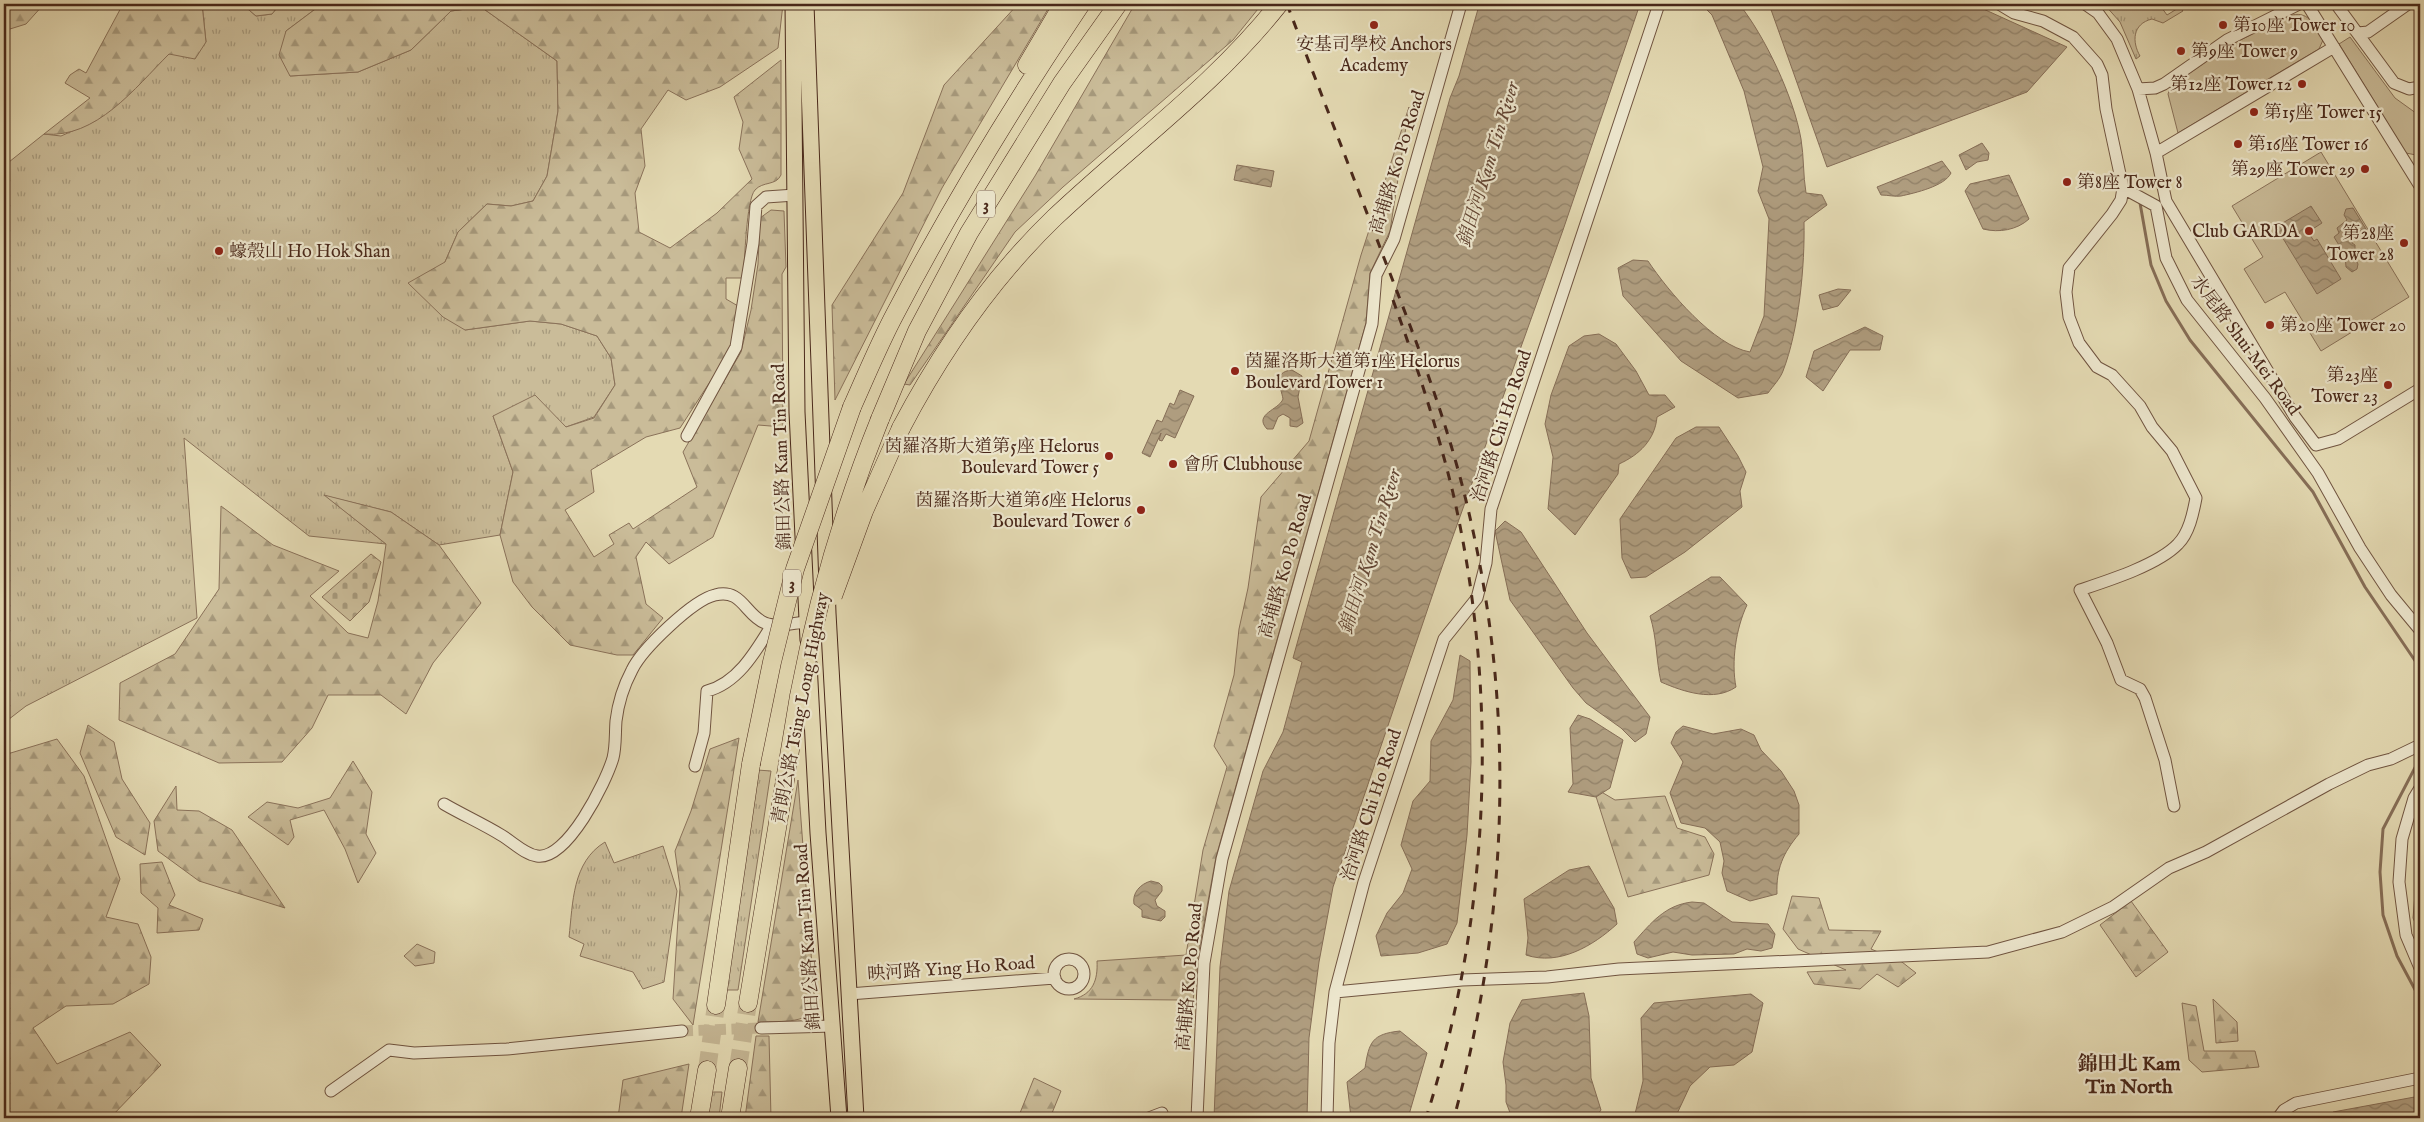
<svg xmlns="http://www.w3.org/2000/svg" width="2424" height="1122" font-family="'IM FELL English','Noto Serif TC',serif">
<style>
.grass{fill:url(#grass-tufts);stroke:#8a725a}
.forest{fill:url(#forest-firs);stroke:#8a725a}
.cemetery{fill:url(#cemetery-stones);stroke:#8a725a}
.park{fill:#cabc99;stroke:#8a725a}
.water{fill:url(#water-waves);stroke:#866e57}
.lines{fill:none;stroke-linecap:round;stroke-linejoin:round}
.stream{stroke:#866e57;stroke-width:3}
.minor-tunnel{stroke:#c5b694;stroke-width:11;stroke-dasharray:11 5.5;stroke-linecap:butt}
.highway-tunnel{stroke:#c5b694;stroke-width:18;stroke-dasharray:18 9;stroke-linecap:butt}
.minor-casing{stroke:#705440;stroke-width:13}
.major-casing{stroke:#49281a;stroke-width:17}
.highway-casing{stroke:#49281a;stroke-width:19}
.minor{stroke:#ede7ce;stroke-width:11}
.major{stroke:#e4dab3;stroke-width:15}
.highway{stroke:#e4dab3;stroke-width:18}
.rail{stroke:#49281a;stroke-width:3;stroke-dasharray:9 9;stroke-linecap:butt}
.highway-bridge-casing{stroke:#49281a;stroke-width:19;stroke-linecap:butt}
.highway-bridge{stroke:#e4dab3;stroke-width:18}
.poi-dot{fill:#8f2418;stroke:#ede7ce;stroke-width:2}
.labels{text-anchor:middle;stroke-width:4.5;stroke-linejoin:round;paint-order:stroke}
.shield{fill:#ede7ce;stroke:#7a6150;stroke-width:1}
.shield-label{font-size:16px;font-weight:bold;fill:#49281a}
.poi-label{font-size:18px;fill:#49281a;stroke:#ede7ce;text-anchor:start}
.street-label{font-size:18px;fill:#49281a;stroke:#ede7ce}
.water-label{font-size:19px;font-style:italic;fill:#624533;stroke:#ede7ce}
.quarter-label{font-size:20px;font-weight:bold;fill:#49281a;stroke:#ede7ce}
</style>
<defs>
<pattern id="grass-tufts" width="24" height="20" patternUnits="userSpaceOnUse" patternTransform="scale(1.25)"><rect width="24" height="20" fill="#cabc99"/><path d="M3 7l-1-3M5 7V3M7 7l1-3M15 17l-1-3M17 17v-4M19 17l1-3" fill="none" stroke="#a6997c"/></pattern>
<pattern id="forest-firs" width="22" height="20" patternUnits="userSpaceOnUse" patternTransform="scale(1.25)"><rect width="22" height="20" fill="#cabc99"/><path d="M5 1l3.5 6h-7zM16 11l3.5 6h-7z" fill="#a6997c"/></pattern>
<pattern id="cemetery-stones" width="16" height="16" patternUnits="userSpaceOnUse" patternTransform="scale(1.25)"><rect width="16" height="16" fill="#cabc99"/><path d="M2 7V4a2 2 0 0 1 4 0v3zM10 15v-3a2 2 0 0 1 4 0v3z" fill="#a6997c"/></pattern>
<pattern id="water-waves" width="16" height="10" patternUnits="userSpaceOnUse" patternTransform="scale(1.25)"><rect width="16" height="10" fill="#af9d7f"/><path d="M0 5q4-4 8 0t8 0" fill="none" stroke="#908067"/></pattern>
</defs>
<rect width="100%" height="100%" fill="#e4dab3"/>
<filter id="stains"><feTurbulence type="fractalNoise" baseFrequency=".004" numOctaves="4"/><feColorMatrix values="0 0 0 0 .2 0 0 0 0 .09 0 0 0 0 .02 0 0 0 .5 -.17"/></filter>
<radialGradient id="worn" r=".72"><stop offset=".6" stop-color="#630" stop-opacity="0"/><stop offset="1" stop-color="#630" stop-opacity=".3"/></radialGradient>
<path class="grass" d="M202,4H242L256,16L272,14L280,4H322L286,31L290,76L358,72L411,50L451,11L481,7L557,61L558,111L547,176L533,201L511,206L487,204L458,232L445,262L465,330L530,321L561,324L597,336L611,358L615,385L594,417L566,427L493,416L513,472L500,535L439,545L391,512L326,496L386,544L309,536L184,438L197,618L26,706L4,723V166L44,134L61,136L95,121L125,98L169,54L206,42Z
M2104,4H2159L2167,15L2180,7L2183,11L2163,23L2152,19C2132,24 2132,42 2140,56L2136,59L2120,22Z
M757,770L771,771L738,990H725Z
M2420,835V934L2413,918Z
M605,842L614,863L663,846L677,891L664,982L643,989L633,972L580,956L584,944L569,937C573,903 572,862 605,842Z
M709,1092H722L719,1118H705Z"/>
<path class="forest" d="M4,4H44L26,24L10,29L4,26Z
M123,4H202L206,42L195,59L169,54C135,88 96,139 44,134L90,98L65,83L70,75L79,69L86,73Z
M242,4H280L272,14L256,16Z
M322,4H783L778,48L720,87L686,100L668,90L641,129L645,166L635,193L639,232L670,248L717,213L752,179L739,149L743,122L734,97L781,60V175C776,186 763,181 755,190C746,200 745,261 743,278H726V299L738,306L734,336L728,354L680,428L646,437L591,470L594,492L565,510L594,557L614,544L609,535L629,523L633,529L697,487L683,452L741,352L751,310L758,264L760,218L771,210L784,211L786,267L782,274L783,427L758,425L713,537L669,564L646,542L636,557L646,604L663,618L633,655H617L570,645L532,607L513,582L500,535L513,472L493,416L535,395L566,427L594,418L615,385L611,358L597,336L561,324L530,321L465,330L443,317L408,283L445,262L458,232L487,204L511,206L533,201L547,176L558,111L557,61L481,7L451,11L411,50L358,72L290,76L279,55L286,31Z
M1018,4H1051L942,188L835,400L832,305L903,193L944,85Z
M1135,4H1262L1233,40L1063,187L1015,232L910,385L904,384L1035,176Z
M1409,107L1390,231L1370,273L1366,323L1216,857L1197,962L1193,1002L1180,1000L1074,999C1093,994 1098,980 1097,961L1186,955L1203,850L1227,767L1214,746L1234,675L1239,629L1248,588L1261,497L1309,441L1361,255Z
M324,495L391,512L439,545L481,603L433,663L406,714L381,695H328L312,728L282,762L219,763L119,720L120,683L175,654L219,589L221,506L273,545L339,571L310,596L348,633L368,638L378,601L386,544Z
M88,725L114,742L122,779L150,823L145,855L116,837L80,753Z
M739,738L693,1025L673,999L680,887L675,851L691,811L710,749Z
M57,739L84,776L120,879L106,917L138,924L151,957L149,984L113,1004L66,1006L33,1028L57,1064L130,1032L161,1065L110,1118H4V1097L8,1079L4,1078V755Z
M353,761L372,792L366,834L376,853L358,883L345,849L324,810L290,820L294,837L288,845L248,817L267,802L298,808L330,798Z
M798,780L815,1006C810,1025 774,1021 758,1022Z
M176,786L177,810L199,811L232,830L285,908L199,881L158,851L154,821Z
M1593,787L1615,800L1665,796L1677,828L1705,837L1714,854L1709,875L1628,897Z
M162,862L175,895L169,905L203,919L199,930L157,933L158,908L141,893L140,864Z
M1792,896L1819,898L1829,930L1881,931L1871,949L1902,962L1916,973L1898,987L1877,974L1860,989L1814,984L1807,972L1846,970L1798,949L1783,929Z
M2131,901L2168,952L2136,977L2100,925Z
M417,944L435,952L434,963L415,966L404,956Z
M2213,999L2237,1022L2238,1041L2216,1043Z
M2182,1003L2196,1006L2204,1051H2255L2259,1067L2202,1072L2189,1060Z
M756,1036H769L771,1118H745Z
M689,1064L681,1118H618L623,1080Z
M1034,1078L1061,1091L1050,1118H1018Z"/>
<path class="cemetery" d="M371,554L381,562L369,602L350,621L322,597Z"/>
<path class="park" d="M2292,15C2310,11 2315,27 2323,40L2319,49L2178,133L2168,94L2171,86L2230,45Z
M2350,37L2395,98L2420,116V152L2416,155L2406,153L2339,44Z
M2321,152L2409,297L2321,351L2285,292L2265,303L2244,269L2263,257L2232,206Z"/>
<path class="water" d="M1473,4H1640L1563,230L1443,564L1333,887L1319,962L1309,1038L1307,1118H1214L1220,967L1229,891L1263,771L1283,732L1302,662L1293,658L1450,98L1459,76L1478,9L1472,6Z
M1701,4H1739C1765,36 1794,98 1801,139C1804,157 1803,175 1806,193L1822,195L1827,205L1804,222C1805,265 1799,330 1783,371C1780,379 1773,386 1768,393L1738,398L1681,361L1623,296L1618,268L1633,260L1648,261C1668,291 1714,346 1750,352L1764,316L1769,219L1758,191L1763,167L1744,91L1712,15Z
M1769,4H1977L1979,7L2067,47L2027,92L1827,167Z
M1982,143L1989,153L1988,160L1977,162L1966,170L1959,155Z
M1942,161L1951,173C1945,186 1915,193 1901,196C1895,197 1888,195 1881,195L1877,187Z
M1237,165L1274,171L1271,187L1234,180Z
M2009,175L2029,219C2017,230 1999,233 1983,229L1965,191L1970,184Z
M2311,206L2322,223L2308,232L2314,241L2317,239L2341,279L2317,294L2276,227Z
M2353,208L2369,234L2366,236L2365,241L2357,235L2351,238L2352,243L2355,245V251L2358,253L2355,258L2358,264L2357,269L2352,272L2346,267L2345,255L2334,237L2339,233L2337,228L2347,220L2344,215L2346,209Z
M1838,289L1851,290L1838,306L1823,310L1819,295Z
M1865,327L1883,336L1880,350H1850L1823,391L1806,377L1814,351Z
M1599,334L1616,344L1636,371L1649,395H1665L1675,407L1657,417C1655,440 1639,455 1619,464L1618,474L1575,535L1548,509L1553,457L1545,424L1551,395L1569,346L1584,336Z
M1292,370L1302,376L1298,397L1303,423L1297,427L1290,426V418L1283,414L1278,417L1273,429H1267C1253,414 1279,410 1283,399C1281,387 1272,372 1292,370Z
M1180,390L1194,396L1175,438L1166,434L1162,441L1159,440L1161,433L1150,457L1142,453L1157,420L1162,422L1170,403L1174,405Z
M1696,427H1719L1738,456L1746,472L1740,491L1742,507L1685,552L1646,577L1631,578L1622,558L1620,519L1676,438Z
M1505,521L1521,532L1587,633L1650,717L1646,734L1635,742L1621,728L1586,703L1573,688L1510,600L1495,531Z
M1711,577H1720L1747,605C1736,628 1731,662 1736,687C1714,702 1684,692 1661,682C1656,660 1657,638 1650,616Z
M1460,655L1470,661L1471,762L1467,835L1457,923L1447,944L1418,953L1381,956L1376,936L1387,913L1403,893L1412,869L1401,845L1413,801L1430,781L1431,741L1453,700Z
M1578,715L1590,719L1623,740L1610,788L1596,797L1568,792L1573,784L1570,728Z
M1683,726L1713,734L1741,729L1754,735L1761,750L1781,771L1794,791L1799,805V834C1783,853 1776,869 1777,894L1750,901L1727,891L1722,873L1724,861L1720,842L1705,828L1681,823L1670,793L1683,762L1671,743L1676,732Z
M1589,866L1614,908L1617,924C1593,946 1559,966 1526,955L1528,938L1524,899L1569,870Z
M1151,881L1159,883L1162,886V891L1155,900L1157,906L1165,911V917L1161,921L1142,917V910L1134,904C1132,893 1140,884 1151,881Z
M1692,902L1704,903L1732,922L1768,924L1775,934L1772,948L1761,951L1747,949L1734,954L1692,955L1673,952L1648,958L1637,954L1634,942C1651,923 1665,905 1692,902Z
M1584,993L1589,1016L1591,1078L1601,1110L1595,1118H1512L1506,1102V1085L1503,1062L1510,1023L1522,1000Z
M1751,994L1763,1003L1752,1052L1734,1065L1710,1067L1690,1086L1675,1118H1634L1643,1081L1641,1018L1654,1003Z
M1400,1031L1427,1053L1408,1118H1351L1347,1082L1365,1068C1369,1042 1372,1034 1400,1031Z
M2420,1096V1118H2330L2333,1112Z"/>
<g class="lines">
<path class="stream" d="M2140,203L2151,265L2166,301L2190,340L2313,492L2365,587L2420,668
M2420,758L2383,829L2380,872L2383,915L2397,956L2420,999"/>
<path class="minor-tunnel" d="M682,1031L761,1028"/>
<path class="highway-tunnel" d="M738,1068L748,1003
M707,1070L716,1005"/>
<defs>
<path id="minor" d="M1999,4L2014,13L2043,21L2073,37L2097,64L2102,75L2106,109L2123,188L2121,200L2112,214L2069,268L2066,292L2069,317L2079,343L2097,367L2112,375L2140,406L2152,427L2172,451L2196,498C2193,514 2189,533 2178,544C2158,565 2107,581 2080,590L2107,643L2121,680L2140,689L2145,698L2165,760L2174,806
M2085,4L2098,13L2117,39L2138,89L2156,153L2166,201L2295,417L2316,445L2338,439L2420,389
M2307,4L2420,186
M2336,4L2394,83L2409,89L2420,87
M2358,33L2368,32L2408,4
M2138,89L2155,88L2164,84L2227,40L2299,4
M2156,153L2334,47
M2123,188L2156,206L2166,258L2187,300L2265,398L2318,473L2360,548L2391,595L2420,630
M687,436L736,347L753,243L756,206L766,197L795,195
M695,766L704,733L707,691C738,683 756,651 772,625
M2420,788L2414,798L2402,839L2399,882L2406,935L2420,968
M444,804C463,815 483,824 501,835C513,842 524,854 537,856C567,861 606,782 613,758C616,746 615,734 616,721C618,704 624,685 632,670C642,649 693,600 715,595C742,588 745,615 765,623C777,628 793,623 806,622
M1054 974a15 15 0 1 1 30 0a15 15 0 1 1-30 0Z
M1335,992L1462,980L1547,977L1619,969L1988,952L2062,932L2113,907L2169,868L2206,852L2329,784L2368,765L2391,759L2420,745
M849,994L1055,978
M761,1028L833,1026
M331,1091L389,1050L414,1053L507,1049L682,1031
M1149,1118L1162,1113
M1197,1118L1204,963L1222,859L1372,324L1376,275L1394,239L1461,4
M1327,1118L1329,1043L1335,992L1364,882L1444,639L1477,598L1486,563L1491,509L1659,4
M2278,1118L2284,1110L2296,1103L2420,1078"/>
<path id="major" d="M793,4L797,412L808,640
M806,4L828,613L856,1118
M809,663L818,833L839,1118"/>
<path id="highway" d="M1027,65L1063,4
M852,407C866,376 879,344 895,314C951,207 1014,104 1081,4
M880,419L917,331L969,233L1062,83L1118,4
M901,428C942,350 991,279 1054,218C1130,146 1214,86 1279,4
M748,1003L799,696
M716,1005L751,764
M699,1118L707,1070
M730,1118L738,1068"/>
</defs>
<use href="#minor" class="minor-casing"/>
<use href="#major" class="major-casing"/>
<use href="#highway" class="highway-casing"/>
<use href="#minor" class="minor"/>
<use href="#major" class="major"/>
<use href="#highway" class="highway"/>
<path class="rail" d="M1287,4C1319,89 1352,173 1384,258C1418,345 1451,431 1471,522C1516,720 1507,923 1454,1118
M1393,300C1416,363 1437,427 1453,493C1500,698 1490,918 1426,1118"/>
<defs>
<path id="highway-bridge" d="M833,596L864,511L901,428
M799,696C817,602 844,508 880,419
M751,764L772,662L795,569L852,407"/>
</defs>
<use href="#highway-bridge" class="highway-bridge-casing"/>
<use href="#highway-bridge" class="highway-bridge"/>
</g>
<g class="poi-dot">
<circle cx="1374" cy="25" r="5"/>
<circle cx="2223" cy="25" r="5"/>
<circle cx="2181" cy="51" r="5"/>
<circle cx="2302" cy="84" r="5"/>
<circle cx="2254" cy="112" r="5"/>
<circle cx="2238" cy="144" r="5"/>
<circle cx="2365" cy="169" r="5"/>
<circle cx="2067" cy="182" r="5"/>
<circle cx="2309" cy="231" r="5"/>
<circle cx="2404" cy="243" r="5"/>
<circle cx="219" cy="251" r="5"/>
<circle cx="2270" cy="325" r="5"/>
<circle cx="1235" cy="371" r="5"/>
<circle cx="2388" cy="385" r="5"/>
<circle cx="1109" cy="456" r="5"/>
<circle cx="1173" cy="464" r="5"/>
<circle cx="1141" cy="510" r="5"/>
</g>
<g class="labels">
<g class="shield">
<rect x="977" y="190.5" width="18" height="27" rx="4"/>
<rect x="783" y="569.5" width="18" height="27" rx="4"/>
</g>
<g class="shield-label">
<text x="986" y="210">3</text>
<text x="792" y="589">3</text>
</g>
<g class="poi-label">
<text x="2233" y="31">第10座 Tower 10</text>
<text x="1374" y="50" text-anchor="middle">安基司學校 Anchors<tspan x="1374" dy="21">Academy</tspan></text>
<text x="2191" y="57">第9座 Tower 9</text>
<text x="2292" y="90" text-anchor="end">第12座 Tower 12</text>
<text x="2264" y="118">第15座 Tower 15</text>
<text x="2248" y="150">第16座 Tower 16</text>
<text x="2355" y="175" text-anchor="end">第29座 Tower 29</text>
<text x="2077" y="188">第8座 Tower 8</text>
<text x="2299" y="237" text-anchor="end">Club GARDA</text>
<text x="2394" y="239" text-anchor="end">第28座<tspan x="2394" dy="21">Tower 28</tspan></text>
<text x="229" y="257">蠔殼山 Ho Hok Shan</text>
<text x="2280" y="331">第20座 Tower 20</text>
<text x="1245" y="367">茵羅洛斯大道第1座 Helorus<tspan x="1245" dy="21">Boulevard Tower 1</tspan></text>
<text x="2378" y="381" text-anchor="end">第23座<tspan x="2378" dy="21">Tower 23</tspan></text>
<text x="1099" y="452" text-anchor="end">茵羅洛斯大道第5座 Helorus<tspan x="1099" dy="21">Boulevard Tower 5</tspan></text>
<text x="1183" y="470">會所 Clubhouse</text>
<text x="1131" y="506" text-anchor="end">茵羅洛斯大道第6座 Helorus<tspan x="1131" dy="21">Boulevard Tower 6</tspan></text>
</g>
<g class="street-label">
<text transform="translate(1397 162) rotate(-73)" y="6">高埔路 Ko Po Road</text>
<text transform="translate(2246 345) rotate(53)" y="6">水尾路 Shui Mei Road</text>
<text transform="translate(1501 426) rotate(-72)" y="6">治河路 Chi Ho Road</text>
<text transform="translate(781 457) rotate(-92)" y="6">錦田公路 Kam Tin Road</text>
<text transform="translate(1285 566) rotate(-74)" y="6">高埔路 Ko Po Road</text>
<text transform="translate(800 708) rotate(-79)" y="6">青朗公路 Tsing Long Highway</text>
<text transform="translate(1371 805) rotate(-72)" y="6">治河路 Chi Ho Road</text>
<text transform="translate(807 937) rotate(-94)" y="6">錦田公路 Kam Tin Road</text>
<text transform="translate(951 968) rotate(-4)" y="6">映河路 Ying Ho Road</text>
<text transform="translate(1189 977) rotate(-85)" y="6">高埔路 Ko Po Road</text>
</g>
<g class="water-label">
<text transform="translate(1487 164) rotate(-73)" y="7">錦田河 Kam Tin River</text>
<text transform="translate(1369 551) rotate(-73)" y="7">錦田河 Kam Tin River</text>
</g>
<g class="quarter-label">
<text x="2129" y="1070">錦田北 Kam<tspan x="2129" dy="23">Tin North</tspan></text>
</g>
</g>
<rect width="2424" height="1122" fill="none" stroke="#e4dab3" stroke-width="20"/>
<rect x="5" y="5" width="2414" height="1112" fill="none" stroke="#49281a" stroke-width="2.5"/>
<rect x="10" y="10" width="2404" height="1102" fill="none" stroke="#49281a"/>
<rect width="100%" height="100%" filter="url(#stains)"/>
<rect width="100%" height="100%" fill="url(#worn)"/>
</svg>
